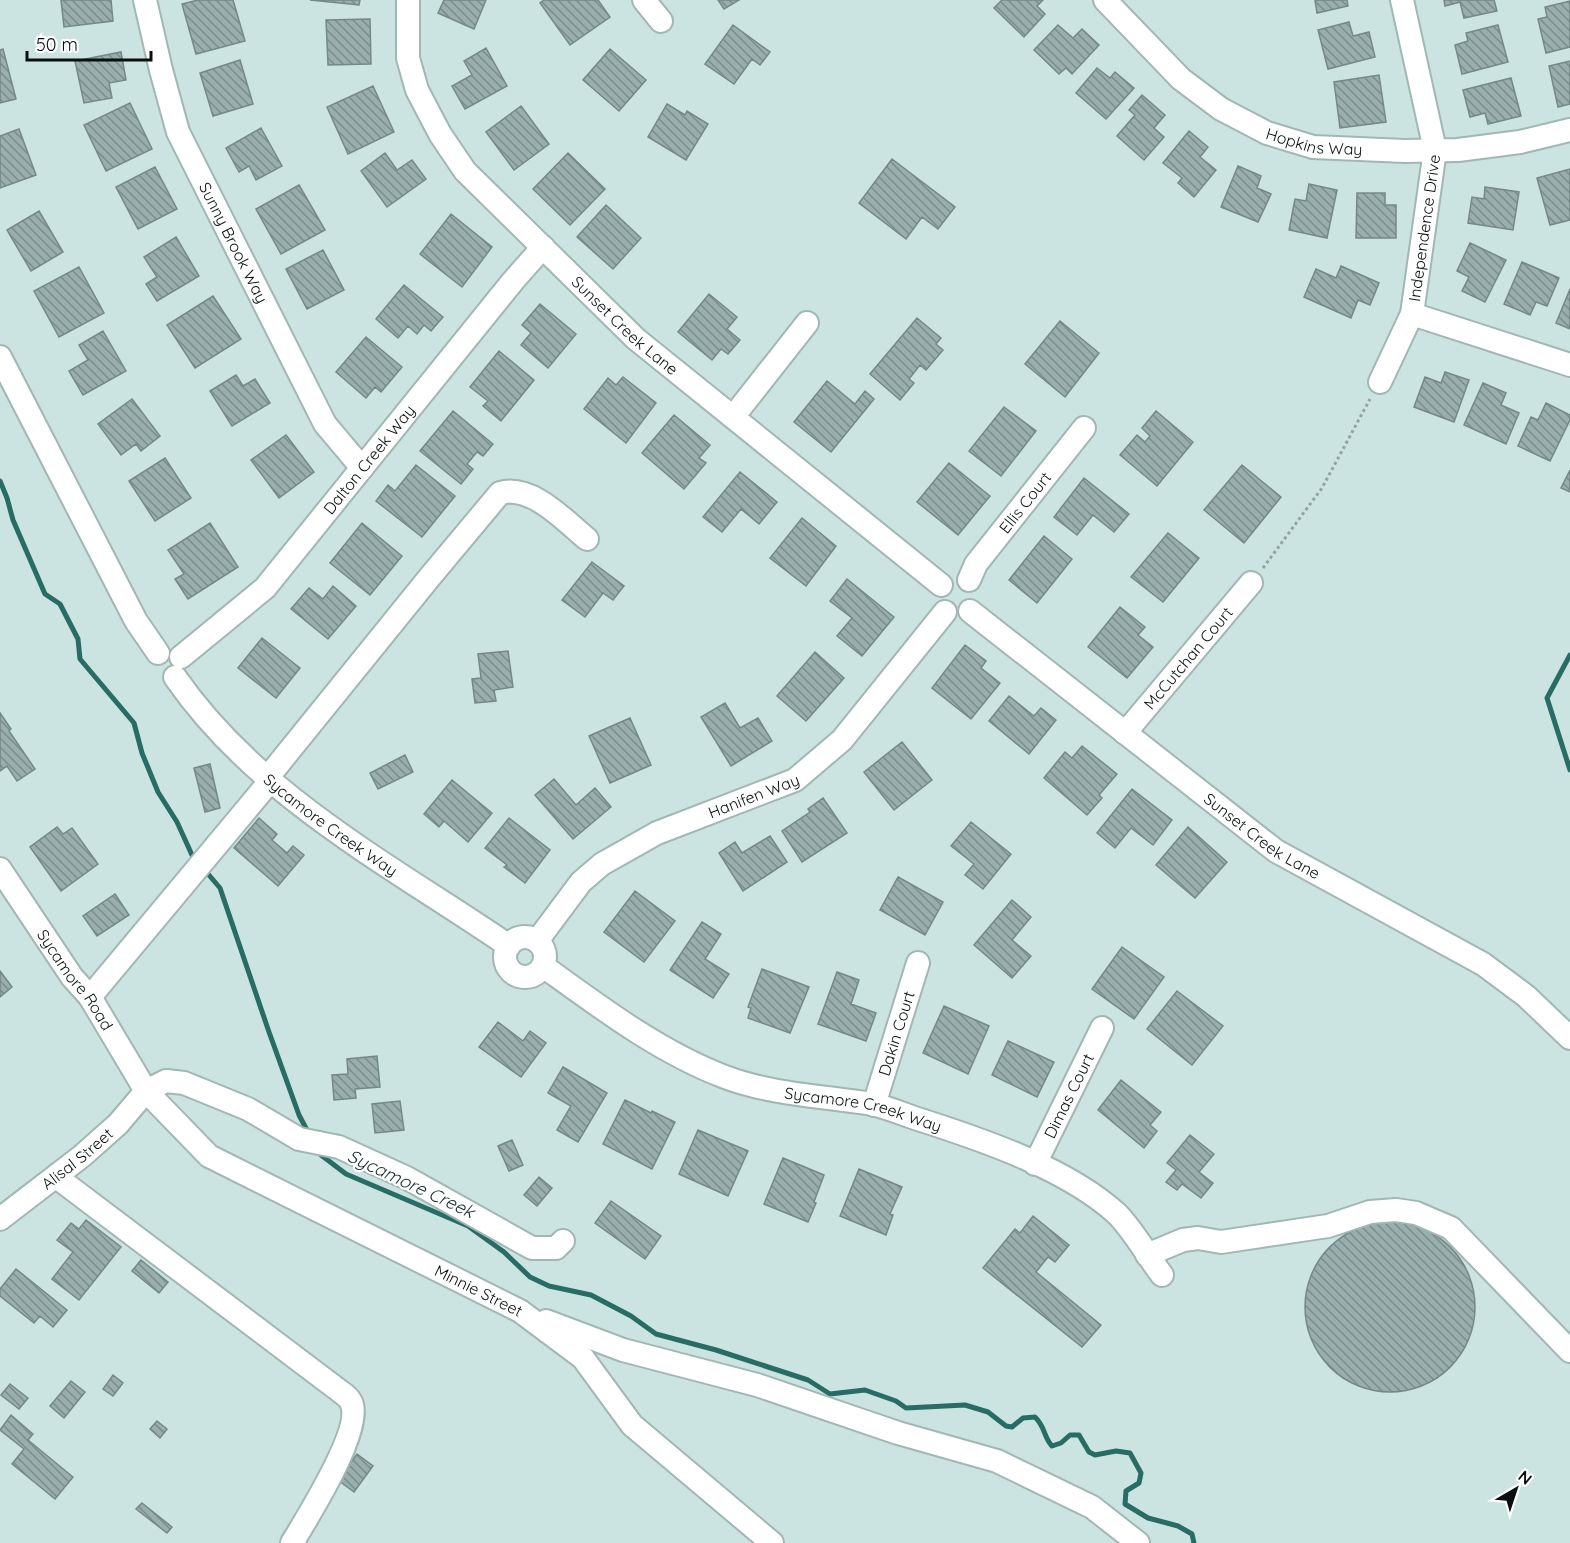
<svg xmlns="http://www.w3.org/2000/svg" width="1570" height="1543" font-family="Quicksand,sans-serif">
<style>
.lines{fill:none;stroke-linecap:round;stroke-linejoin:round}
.stream{stroke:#286c66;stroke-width:5}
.building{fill:url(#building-back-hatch);stroke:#748987;stroke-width:1.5}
.minor-casing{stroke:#a0b7b4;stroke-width:26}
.path{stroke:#91a4a1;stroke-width:3;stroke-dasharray:3 3;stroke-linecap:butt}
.minor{stroke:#fff;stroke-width:22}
.labels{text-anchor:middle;stroke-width:4.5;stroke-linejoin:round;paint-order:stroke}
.street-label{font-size:16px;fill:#08100f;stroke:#fff}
.water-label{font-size:18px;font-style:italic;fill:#182e2c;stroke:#fff}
</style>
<defs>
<pattern id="building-back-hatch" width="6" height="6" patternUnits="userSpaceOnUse" patternTransform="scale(1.5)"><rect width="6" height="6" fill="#99afad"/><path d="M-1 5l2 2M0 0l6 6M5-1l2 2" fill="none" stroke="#7b8d8b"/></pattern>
</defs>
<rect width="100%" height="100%" fill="#cce4e1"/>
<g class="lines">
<path class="stream" d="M0,481L7,498L13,520L45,594L60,604L78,639L80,659L134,723L142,753L158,792L177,822L192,855L197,861
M1570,655L1547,698L1570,770
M203,868L220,888L269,1032L299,1115L309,1134
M318,1150L321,1155L346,1174L468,1226L504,1252L530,1277L549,1286L591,1295L631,1316L656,1334L716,1350L808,1380L830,1394L865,1390L896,1401L906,1408L965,1405L988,1412L1006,1426L1012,1427L1023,1418L1035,1417C1046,1428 1043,1436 1052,1446L1061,1443L1070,1435H1079L1089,1452L1095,1455L1116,1451L1130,1453L1141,1473L1139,1483L1126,1491L1125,1504L1148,1518L1178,1526L1192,1534L1194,1543"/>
</g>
<path class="building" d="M61,0H111L113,21L64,27Z
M198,0H233L245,41L196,54L182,4Z
M310,0H360L359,5Z
M444,0H486L474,29L438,13Z
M544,0H598L610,17L570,45L540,3Z
M718,0H739L724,9Z
M1002,0H1043L1037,6L1045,14L1024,37L994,8Z
M1315,0H1347L1348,6L1317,13Z
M1444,0H1494L1497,11L1464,18L1460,2L1445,6Z
M1570,1V47L1546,53L1538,19L1547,17L1545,7Z
M370,19L371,64L328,65L326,20Z
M1349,22L1353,36L1369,32L1375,57L1328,69L1318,30Z
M733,25L770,52L760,65L752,59L734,84L705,64Z
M1058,25L1073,38L1082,29L1099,45L1072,74L1066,68L1059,74L1034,50Z
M1498,25L1508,62L1462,74L1455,45L1468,41L1466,33Z
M486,48L507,86L465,109L452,86L472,75L464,61Z
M3,49L16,99L0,103V50Z
M610,49L646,80L619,111L583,80Z
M121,52L126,80L109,83L112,98L84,103L75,61Z
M240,60L253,104L213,116L200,73Z
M1570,61V104L1558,107L1549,66Z
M1097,68L1110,78L1115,72L1134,88L1106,119L1076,93Z
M1379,75L1386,122L1340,128L1334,82Z
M1511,78L1521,116L1488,124L1485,113L1470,117L1463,90Z
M373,86L394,132L348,154L327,107Z
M1142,95L1165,115L1154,128L1164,137L1144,160L1117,136L1135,115L1129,110Z
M130,103L152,149L106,171L84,125Z
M667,104L685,115L687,111L708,124L686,160L648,137Z
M521,106L549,144L514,170L486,132Z
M261,128L282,166L256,180L249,166L239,172L226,148Z
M19,129L36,175L0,188V136Z
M1189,131L1208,147L1200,157L1216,170L1194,197L1178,183L1182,178L1163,163Z
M385,153L397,170L412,160L426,179L387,207L361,171Z
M568,153L605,189L570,225L533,189Z
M892,159L955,207L938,229L922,217L906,239L859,203Z
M1238,166L1261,176L1257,188L1271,194L1258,222L1221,207Z
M155,167L177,209L138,229L116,187Z
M1570,169V220L1550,225L1537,178Z
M1309,184L1337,190L1327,238L1289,230L1295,199L1306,201Z
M299,185L325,230L281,254L256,209Z
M1485,187L1519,192L1513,230L1468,223L1472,197L1484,199Z
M1357,193H1385V205H1396V238H1356Z
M606,205L641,238L613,269L577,237Z
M39,211L63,252L31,271L7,230Z
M451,214L492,247L462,287L420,254Z
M176,237L199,276L157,301L146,284L157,277L144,257Z
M1470,243L1506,260L1485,302L1462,291L1469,277L1457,271Z
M323,250L344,290L307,309L286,269Z
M1522,262L1559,278L1547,306L1536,302L1530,315L1504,304Z
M1341,266L1379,283L1370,305L1358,300L1351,318L1304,297L1316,269L1336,278Z
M79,267L104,313L59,337L34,291Z
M404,285L443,317L431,331L424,325L417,334L408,326L398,338L376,319Z
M1570,289V329L1556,323Z
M709,294L737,317L727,329L740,340L728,354L721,349L712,360L678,332Z
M213,296L241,339L195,368L167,325Z
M540,304L576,334L548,368L521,345L531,333L522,325Z
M917,318L941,338L936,344L943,350L926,370L920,365L909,379L914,383L900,400L870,374Z
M1060,321L1099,353L1065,397L1025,364Z
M103,331L126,371L83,395L69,371L88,360L79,345Z
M366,337L402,367L381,392L375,387L366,398L336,372Z
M499,351L534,380L501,421L483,406L488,401L470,387Z
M1445,372L1469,380L1454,422L1414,407L1425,377L1441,383Z
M236,375L243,386L255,379L270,403L232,426L210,391Z
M623,377L656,403L626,443L584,409L608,378L616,385Z
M827,381L855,404L865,391L874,399L831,452L794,422Z
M1483,383L1506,393L1501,405L1519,413L1506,444L1464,425Z
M132,399L160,436L141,451L136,444L121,455L98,424Z
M1546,403L1570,415V420L1550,461L1518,446L1531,417L1538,420Z
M1004,407L1036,431L1001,476L969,451Z
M453,411L493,444L483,456L477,452L467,464L473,469L461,484L420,451Z
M1156,411L1193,442L1157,486L1120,455L1137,435L1145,442L1150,436L1142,428Z
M674,415L710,445L699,458L706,463L684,489L642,453Z
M286,435L314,472L279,498L251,460Z
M165,458L191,498L155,521L129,481Z
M949,463L990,496L958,535L917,502Z
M416,465L455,496L422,537L376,501L388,485L395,491Z
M1242,465L1281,497L1244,543L1204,510Z
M1570,470V492L1561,488Z
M740,472L777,502L759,524L741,509L722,532L703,517Z
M1084,478L1129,514L1114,532L1093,515L1077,535L1054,517Z
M802,518L836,546L806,586L770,558Z
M210,523L238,567L188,599L175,579L184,574L168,550Z
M362,523L402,556L370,595L330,563Z
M1168,533L1199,558L1163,602L1131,577Z
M1044,536L1072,559L1037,603L1009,580Z
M592,562L624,586L613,600L603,593L585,617L562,600Z
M847,579L894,617L862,656L837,636L852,618L830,601Z
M333,586L356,606L328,639L291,609L309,588L323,599Z
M1120,607L1145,627L1138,635L1153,647L1127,678L1088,647Z
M262,638L300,668L276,698L238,668Z
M965,645L986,661L981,668L1000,683L971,719L932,688Z
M508,651L513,687L494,690L496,701L475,703L472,679L481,678L478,654Z
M815,652L844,678L806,721L777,696Z
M1009,696L1034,716L1041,708L1056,720L1029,754L989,721Z
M725,703L740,728L758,718L772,741L731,766L701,717Z
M0,713L11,729L9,731L35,769L17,781L7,766L0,771Z
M630,718L651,765L610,783L589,736Z
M902,742L932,780L894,810L864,772Z
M1082,746L1117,774L1099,795L1102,798L1087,815L1044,778L1065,752L1072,758Z
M405,755L413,772L378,789L370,773Z
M210,764L220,808L205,812L194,768Z
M554,779L576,805L595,788L611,807L573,839L535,795Z
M452,780L492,813L468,842L444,821L439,827L424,814Z
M1132,789L1172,820L1153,845L1131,828L1115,848L1097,833Z
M823,798L847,833L802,862L782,831L810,812L808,809Z
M259,818L277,834L272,840L287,853L293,846L304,855L278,886L234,848Z
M509,818L550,850L525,883L504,867L507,865L485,848Z
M971,822L1011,854L983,889L965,875L974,864L951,846Z
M57,827L63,834L72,828L98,864L61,891L30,847Z
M1188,827L1227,862L1195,898L1156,865Z
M770,836L787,862L743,891L719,853L735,842L742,853Z
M898,877L943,902L925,935L880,910Z
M635,891L675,921L644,962L604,932Z
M115,894L129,915L97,936L83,916Z
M1012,900L1031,917L1012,940L1031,956L1012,978L974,945Z
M702,922L721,934L705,959L729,974L713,998L670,970Z
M1122,947L1164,977L1134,1019L1092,989Z
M762,969L809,987L790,1033L748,1018L751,1008L748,1007Z
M0,971L12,987L0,997Z
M837,972L859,980L851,1004L876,1013L866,1041L818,1024Z
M1177,991L1223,1026L1192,1065L1147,1029Z
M944,1006L989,1026L968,1074L923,1053Z
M498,1022L523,1041L530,1031L546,1043L521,1077L479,1047Z
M1008,1041L1054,1062L1037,1097L992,1075Z
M377,1056L380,1087L355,1089L356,1098L334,1100L332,1075L348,1074L347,1059Z
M563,1067L607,1093L578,1142L557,1130L571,1106L548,1093Z
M1121,1080L1161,1112L1150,1125L1157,1131L1144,1148L1098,1110Z
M625,1100L651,1113L652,1111L675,1122L652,1169L603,1144Z
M400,1101L404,1130L375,1133L372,1104Z
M698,1130L748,1151L728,1196L679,1174Z
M1190,1135L1214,1154L1199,1172L1213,1183L1201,1198L1182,1184L1177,1190L1166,1182L1176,1170L1167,1163Z
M512,1140L523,1165L509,1171L498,1146Z
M783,1158L824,1175L814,1202L816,1203L808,1222L764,1204Z
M859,1169L902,1187L890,1214L893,1215L886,1235L840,1216Z
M539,1177L552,1188L537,1206L524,1195Z
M611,1201L661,1236L645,1259L595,1223Z
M1033,1216L1069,1245L1055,1262L1048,1257L1036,1272L1101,1325L1082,1347L983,1268L1015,1229L1020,1233Z
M86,1220L121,1247L79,1300L52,1279L73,1252L57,1240L71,1223L79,1229Z
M1305 1307a85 85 0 1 1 170 0a85 85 0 1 1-170 0Z
M141,1260L168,1282L159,1293L132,1271Z
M16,1269L67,1310L53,1327L40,1316L34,1323L0,1296V1289Z
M113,1375L123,1383L113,1396L103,1389Z
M71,1381L85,1392L64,1418L50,1406Z
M10,1384L28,1398L19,1409L1,1395Z
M11,1415L33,1434L28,1440L73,1477L55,1499L12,1464L24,1449L0,1430Z
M157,1421L167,1429L160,1438L150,1429Z
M357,1454L373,1466L354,1492L338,1480Z
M142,1503L172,1527L167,1533L136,1509Z"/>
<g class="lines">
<defs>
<g id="minor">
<path id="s1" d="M145,0L161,70L178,132L325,424L362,468"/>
<path id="s2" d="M408,0V58L417,90L440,134L465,171L636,339L941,585"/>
<path d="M644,0L661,21"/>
<path id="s3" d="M1105,0L1181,79L1221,109L1267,133L1313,147L1405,151L1458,150L1520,142L1570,130"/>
<path d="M1412,314L1570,365"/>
<path d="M0,357L136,621L158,653"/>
<path id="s4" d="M1380,382L1412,314L1435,150L1402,0"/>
<path d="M733,417L807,323"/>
<path id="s5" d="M969,580L976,564L1084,428"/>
<path id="s6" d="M970,611L1276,851L1483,964L1526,996L1570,1038"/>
<path id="s7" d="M181,657L265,588L513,281L543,247"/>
<path id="s8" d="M175,677C257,796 392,866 509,946"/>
<path id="s9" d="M1125,733L1251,583"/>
<path d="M268,777L429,578L500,493C532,484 565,521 587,539"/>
<path id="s10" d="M0,869L72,977L90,997L146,1091L209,1156L520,1311L583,1358L632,1425L772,1543"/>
<circle cx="525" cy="957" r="20"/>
<path id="s11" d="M537,941L581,882L602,864L657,833L795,780L842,740L945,612"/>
<path id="s12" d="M543,966C600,1007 659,1052 725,1077C773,1095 823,1096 872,1104C890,1108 907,1116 924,1121C986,1141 1067,1169 1116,1213C1132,1228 1148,1257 1162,1275"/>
<path d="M90,997L271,780"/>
<path id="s13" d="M874,1105L918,963"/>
<path id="s14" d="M1035,1164L1102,1028"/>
<path d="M57,1175L63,1182L341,1392C344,1394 349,1398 351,1402C364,1428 307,1518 292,1543"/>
<path id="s15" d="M0,1219L82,1156L118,1124L146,1091L166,1081L184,1083L248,1109L299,1139L339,1147L407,1178L532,1248H556L563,1241"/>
<path d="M1147,1255L1183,1240L1198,1238L1221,1242L1328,1226L1370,1212L1396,1210L1416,1213L1451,1228L1570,1351"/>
<path d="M546,1321L623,1350L757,1385L898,1433L997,1461L1092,1507L1138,1543"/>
</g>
</defs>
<use href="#minor" class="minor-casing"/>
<path class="path" d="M1263,568L1322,488L1370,399"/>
<use href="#minor" class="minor"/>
</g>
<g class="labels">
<g class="street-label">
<text dy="6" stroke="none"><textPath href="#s3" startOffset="260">Hopkins Way</textPath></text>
<text dy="6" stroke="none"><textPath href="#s4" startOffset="162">Independence Drive</textPath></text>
<text dy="6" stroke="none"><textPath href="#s1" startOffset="260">Sunny Brook Way</textPath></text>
<text dy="6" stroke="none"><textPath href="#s2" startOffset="408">Sunset Creek Lane</textPath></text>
<text dy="6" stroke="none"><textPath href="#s7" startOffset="274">Dalton Creek Way</textPath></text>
<text dy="6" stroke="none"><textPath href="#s5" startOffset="96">Ellis Court</textPath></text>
<text dy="6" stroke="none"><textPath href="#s9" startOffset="98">McCutchan Court</textPath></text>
<text dy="6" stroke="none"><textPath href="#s11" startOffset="268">Hanifen Way</textPath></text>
<text dy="6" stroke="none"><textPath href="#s8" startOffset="216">Sycamore Creek Way</textPath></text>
<text dy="6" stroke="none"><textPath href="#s6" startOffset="369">Sunset Creek Lane</textPath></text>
<text dy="6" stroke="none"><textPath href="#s10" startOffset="134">Sycamore Road</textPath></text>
<text dy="6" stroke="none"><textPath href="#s13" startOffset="75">Dakin Court</textPath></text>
<text dy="6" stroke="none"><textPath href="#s14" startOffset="76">Dimas Court</textPath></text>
<text dy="6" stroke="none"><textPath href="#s12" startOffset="356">Sycamore Creek Way</textPath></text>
<text dy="6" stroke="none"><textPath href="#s15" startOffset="98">Alisal Street</textPath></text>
<text dy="6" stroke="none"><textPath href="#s10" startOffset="658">Minnie Street</textPath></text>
</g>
<g class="water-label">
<text transform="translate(411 1184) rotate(25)" y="6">Sycamore Creek</text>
</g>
</g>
<g transform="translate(1516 1489) rotate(39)" stroke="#ffffff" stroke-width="4.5" paint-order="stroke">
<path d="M0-4.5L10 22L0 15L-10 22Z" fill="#08100f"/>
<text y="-9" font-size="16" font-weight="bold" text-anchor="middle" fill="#08100f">N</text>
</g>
<path d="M27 51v9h124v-9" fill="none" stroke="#08100f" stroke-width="3"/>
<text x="36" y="51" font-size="18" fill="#08100f" stroke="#ffffff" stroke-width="4.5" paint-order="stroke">50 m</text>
</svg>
